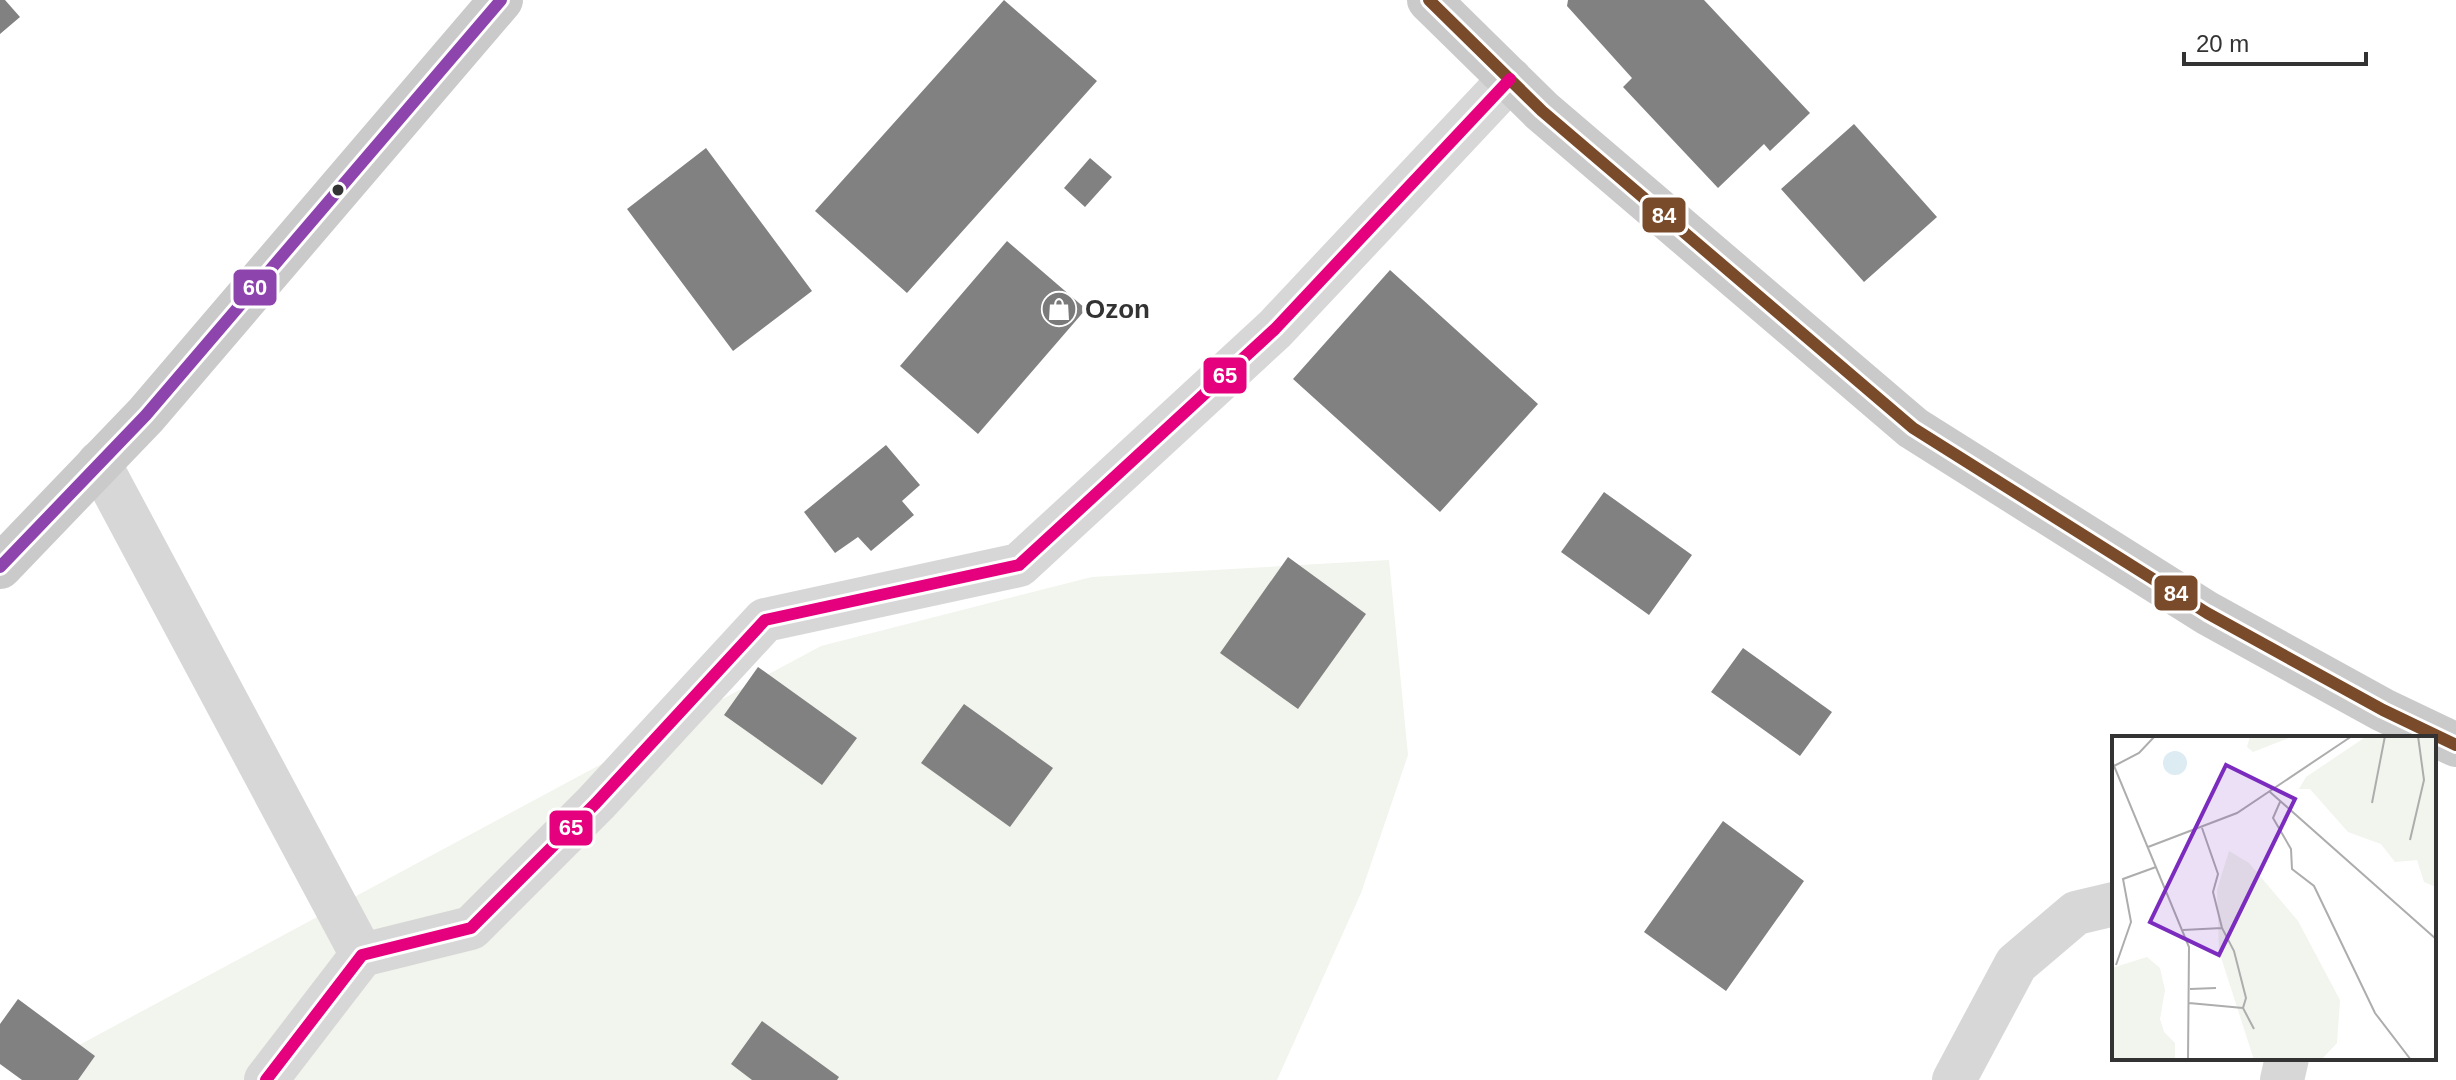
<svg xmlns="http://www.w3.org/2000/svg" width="2456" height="1080" font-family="Arial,sans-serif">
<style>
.green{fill:#f1f5ed}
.building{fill:#818181}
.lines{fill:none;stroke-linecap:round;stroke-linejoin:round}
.minor{stroke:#d7d7d7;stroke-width:44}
.major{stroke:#cacaca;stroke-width:44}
.bus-1-casing{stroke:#fff;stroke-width:18}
.bus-2-casing{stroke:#fff;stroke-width:18}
.bus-3-casing{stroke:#fff;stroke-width:18}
.bus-1{stroke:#7a4b2a;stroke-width:12}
.bus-2{stroke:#8e44ad;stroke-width:12}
.bus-3{stroke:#e5007d;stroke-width:12}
.bus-dot{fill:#333;stroke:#fff;stroke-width:3}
.labels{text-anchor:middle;stroke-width:8;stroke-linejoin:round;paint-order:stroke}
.poi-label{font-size:26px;font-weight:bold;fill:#333;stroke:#fff;text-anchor:start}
.inset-road{fill:none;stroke:#adadad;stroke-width:2}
.view{fill:#7b2cbf;fill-opacity:0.15;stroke:#7b2cbf;stroke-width:4}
.inset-edge{fill:none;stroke:#333;stroke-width:4}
.line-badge{stroke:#fff;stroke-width:3}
.badge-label{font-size:22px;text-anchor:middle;font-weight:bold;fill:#fff}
</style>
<rect width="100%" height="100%" fill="#fff"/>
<path class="green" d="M1389,560L1408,755L1361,893L1277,1080H26L55,1058L821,646L1092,577Z"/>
<path class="building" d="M0,0H5L20,17L0,34Z
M1004,0L1097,81L907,293L815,211Z
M1568,0H1704L1810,113L1770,151L1764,144L1718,188L1623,87L1632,78L1567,6Z
M1854,124L1937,217L1864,282L1781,189Z
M706,148L812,291L733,351L627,209Z
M1090,158L1112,177L1085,207L1064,188Z
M1007,241L1086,309L978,434L900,366Z
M1390,270L1538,404L1440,512L1293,379Z
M886,445L920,485L902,501L914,515L871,551L858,537L835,553L804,512Z
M1604,492L1692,555L1649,615L1561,552Z
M1288,557L1366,614L1298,709L1220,653Z
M1743,648L1832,712L1800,756L1711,692Z
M758,667L857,738L822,785L724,715Z
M964,704L1053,768L1010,827L921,763Z
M1723,821L1804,881L1726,991L1644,932Z
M18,999L95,1056L78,1080H22L0,1064V1024Z
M762,1021L839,1077L837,1080H752L731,1064Z"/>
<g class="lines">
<path class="minor" d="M99,463L362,955
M266,1080L362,955L471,928L596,803L765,620L1019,565L1275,329L1510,79
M1954,1080L2016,964L2076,913L2114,904
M2282,1080L2287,1058"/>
<path class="major" d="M1429,0L1542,111L1913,428L2207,613L2383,710L2456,745
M0,567L146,415L501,0"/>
<defs>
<path id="bus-1" d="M1429,0L1542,111L1913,428L2207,613L2383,710L2456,745"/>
<path id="bus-2" d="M0,567L146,415L501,0"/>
<path id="bus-3" d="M266,1080L362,955L471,928L596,803L765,620L1019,565L1275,329L1510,79"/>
</defs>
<use href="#bus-1" class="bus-1-casing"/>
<use href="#bus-2" class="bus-2-casing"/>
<use href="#bus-3" class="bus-3-casing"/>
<use href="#bus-1" class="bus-1"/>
<use href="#bus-2" class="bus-2"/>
<use href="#bus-3" class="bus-3"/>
</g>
<defs>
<symbol id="shop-disc" viewBox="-11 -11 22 22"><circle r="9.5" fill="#7a7a7a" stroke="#fff"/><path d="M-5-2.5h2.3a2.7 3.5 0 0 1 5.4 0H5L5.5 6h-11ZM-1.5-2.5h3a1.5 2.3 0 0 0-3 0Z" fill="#fff"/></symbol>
</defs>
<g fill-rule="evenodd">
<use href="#shop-disc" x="1039" y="289" width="40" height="40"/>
</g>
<circle class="bus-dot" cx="338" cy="190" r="7"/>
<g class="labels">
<g class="poi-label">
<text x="1085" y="318">Ozon</text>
</g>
</g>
<g transform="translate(2112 736)">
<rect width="324" height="324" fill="#fff"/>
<path d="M138,0H182L141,16L135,11ZM255,0H324V151L312,146L305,124L283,126L269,108L236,96L198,53H187L194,41ZM117,115L137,127L186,185L228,264L225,307L209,324H142L107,215L105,154ZM35,221L48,232L53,254L48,283L52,296L63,307V324H0V232Z" fill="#f1f5ed"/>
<path d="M51 27a12 12 0 1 1 24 0a12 12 0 1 1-24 0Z" fill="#ddebf3"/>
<path class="inset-road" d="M0,25L77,211L76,324M2,30L27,17L43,0M158,56L324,203M168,66L161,82L179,113L180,133L202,150L263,277L299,324M260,67L273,0M90,92L106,138L101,156L110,192L122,215L134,262L131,272L142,293M298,104L312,44L306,0M36,111L125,77L240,0M71,194L110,192M4,229L19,186L11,143L44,131M78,253L104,252M77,267L131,272"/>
<path class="view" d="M114,29L183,63L107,219L38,186Z"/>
<rect width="324" height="324" class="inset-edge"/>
</g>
<g class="line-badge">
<rect x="1641" y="196" width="46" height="38" rx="8" fill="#7a4b2a"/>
<rect x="232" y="268" width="46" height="39" rx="8" fill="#8e44ad"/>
<rect x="1202" y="356" width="46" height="39" rx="8" fill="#e5007d"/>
<rect x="2153" y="574" width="46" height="38" rx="8" fill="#7a4b2a"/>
<rect x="548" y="809" width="46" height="38" rx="8" fill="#e5007d"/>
</g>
<g class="badge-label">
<text x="1664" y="223">84</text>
<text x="255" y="295">60</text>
<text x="1225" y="383">65</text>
<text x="2176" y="601">84</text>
<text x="571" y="835">65</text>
</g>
<path d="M2184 52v12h182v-12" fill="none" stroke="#333333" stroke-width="4"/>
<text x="2196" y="52" font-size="24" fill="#333333" stroke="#ffffff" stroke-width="6" paint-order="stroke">20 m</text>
</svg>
